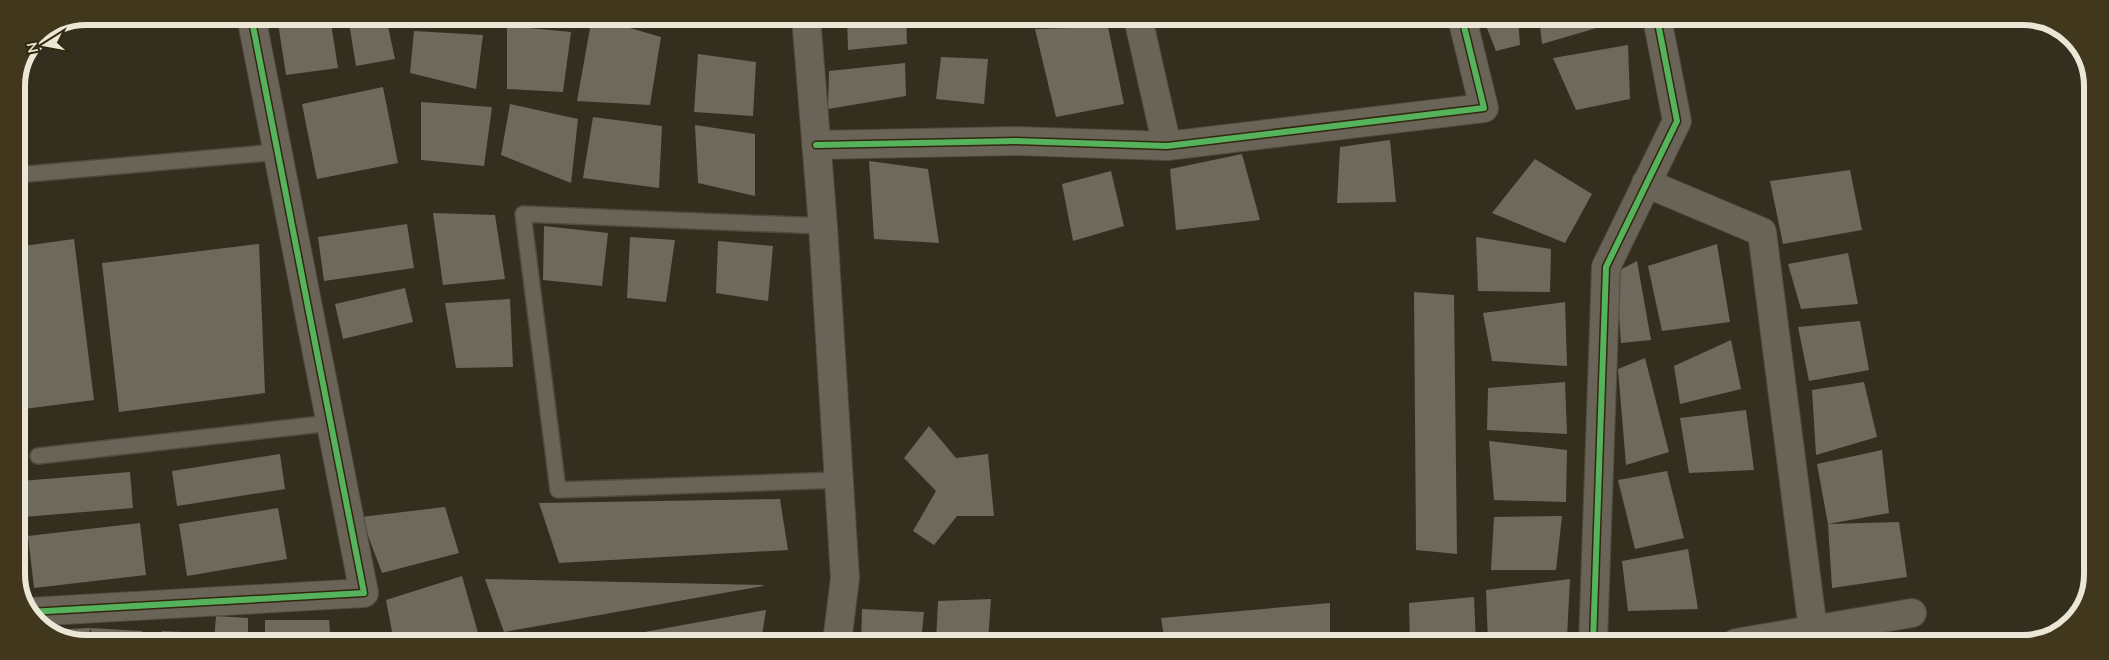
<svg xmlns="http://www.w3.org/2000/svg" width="2109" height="660" font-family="'Nunito Sans',sans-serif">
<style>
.building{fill:#6e695d}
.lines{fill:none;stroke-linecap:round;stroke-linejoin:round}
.service-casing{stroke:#504b3e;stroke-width:18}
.minor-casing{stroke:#504b3e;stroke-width:30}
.service{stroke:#6a6358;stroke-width:15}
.minor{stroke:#6a6358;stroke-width:28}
.cycleway-casing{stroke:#32280d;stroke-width:9}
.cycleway{stroke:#56b35d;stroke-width:6}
.rim{fill:none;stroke:#ece6d6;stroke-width:6}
</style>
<rect width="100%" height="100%" fill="#342e1f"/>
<path class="building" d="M323,17H330L338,68L286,75L278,23Z
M348,17H386L395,59L356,66Z
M592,17L661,37L650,105L577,101Z
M847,17H906L907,44L848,50Z
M1483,18H1518L1520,45L1496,51Z
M1539,18H1615L1617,22L1542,44Z
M507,26L571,32L563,92L507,89Z
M1108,27L1124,104L1056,117L1035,29Z
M414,31L483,35L476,89L410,73Z
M1628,45L1630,99L1576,110L1553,58Z
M698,54L756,62L753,116L694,112Z
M941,57L988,59L984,104L936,99Z
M905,63L906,96L828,109L829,71Z
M383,87L398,163L317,179L302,104Z
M421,102L492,107L484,166L421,160Z
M510,104L578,119L571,183L501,155Z
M593,117L662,126L659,188L583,178Z
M695,125L755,134V196L698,183Z
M1390,140L1396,202L1337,203L1340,147Z
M1242,154L1260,220L1176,230L1170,169Z
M1535,159L1592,194L1565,243L1492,213Z
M869,161L928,169L939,243L874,239Z
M1850,170L1862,230L1783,244L1770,181Z
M1111,171L1124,226L1073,241L1062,184Z
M433,213L495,215L505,279L443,285Z
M407,224L414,268L324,281L318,237Z
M544,226L608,233L602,286L543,280Z
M630,237L675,240L666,302L627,298Z
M1476,237L1551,249L1550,292L1478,291Z
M74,239L94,400L16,410V247Z
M718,241L773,246L768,301L716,293Z
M259,244L265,393L119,412L102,263Z
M1717,244L1730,322L1662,331L1648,266Z
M1848,253L1858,304L1801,309L1788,264Z
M1637,261L1651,340L1621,343L1616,272Z
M405,288L413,322L343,339L335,304Z
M1414,292L1454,295L1457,554L1416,550Z
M510,299L513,367L456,368L445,303Z
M1565,302L1567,366L1492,361L1483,313Z
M1860,321L1869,370L1809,381L1798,327Z
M1731,340L1741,389L1680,404L1674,366Z
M1645,358L1669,452L1626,465L1618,369Z
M1565,382L1567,434L1487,430L1488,388Z
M1864,382L1877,437L1816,455L1812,390Z
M1746,410L1754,470L1689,473L1680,418Z
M929,426L956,458L988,454L994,516H957L934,545L913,531L936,491L904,458Z
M1489,441L1567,450L1566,502L1494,500Z
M1882,450L1889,513L1828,524L1817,464Z
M280,454L285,489L177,506L172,471Z
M1667,471L1684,538L1635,549L1618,480Z
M130,472L133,508L23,517L21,481Z
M780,499L788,550L559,563L539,503Z
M445,507L459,553L382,573L361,517Z
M278,508L287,559L187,576L179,524Z
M1562,516L1556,570H1491L1494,517Z
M1899,522L1907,577L1832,588L1828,524Z
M140,523L146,575L34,588L28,536Z
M1688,549L1698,609L1628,611L1622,561Z
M462,576L480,640L394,642L386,600Z
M485,579L763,585V586L504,632Z
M1570,579L1567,638L1488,643L1486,590Z
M1474,597L1476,643H1410L1409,603Z
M991,599L988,642H936L938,601Z
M1330,603V643H1165L1161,618Z
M862,609L924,612L921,642H861Z
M766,610L761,642H595V641Z
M216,616L248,618V642L214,641Z
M265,620H329L331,642H265Z
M90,628L89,641H68L50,630Z
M90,628L142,631V641H94Z
M162,631L202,633L201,641H161Z"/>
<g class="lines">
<defs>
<path id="service" d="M16,175L278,152
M823,226L523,214L558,490L839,480
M38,456L331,423"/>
<path id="minor" d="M806,17L823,226L845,578L837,642
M1138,18L1167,146
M816,145L1016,141L1167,146L1484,108L1462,18
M1646,183L1762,232L1813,630
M29,612L364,593L251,16
M1593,643L1606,267L1677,121L1657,18
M1736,643L1912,613"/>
</defs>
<use href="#service" class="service-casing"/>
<use href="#minor" class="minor-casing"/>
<use href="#service" class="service"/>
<use href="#minor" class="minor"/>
<defs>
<path id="cycleway" d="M816,145L1016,141L1167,146L1484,108L1462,18
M29,612L364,593L251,16
M1593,643L1606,267L1677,121L1657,18"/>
</defs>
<use href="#cycleway" class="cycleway-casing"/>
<use href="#cycleway" class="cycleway"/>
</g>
<path d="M0 0H2109V660H0ZM86 25H2023A61 61 0 0 1 2084 86V574A61 61 0 0 1 2023 635H86A61 61 0 0 1 25 574V86A61 61 0 0 1 86 25Z" fill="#41371d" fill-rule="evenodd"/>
<path class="rim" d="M86 25H2023A61 61 0 0 1 2084 86V574A61 61 0 0 1 2023 635H86A61 61 0 0 1 25 574V86A61 61 0 0 1 86 25Z"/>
<g transform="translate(45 45) rotate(259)" stroke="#32280d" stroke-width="4" paint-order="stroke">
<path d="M0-4L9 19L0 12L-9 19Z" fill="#ece6d6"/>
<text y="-8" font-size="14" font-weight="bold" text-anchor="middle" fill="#ece6d6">N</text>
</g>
</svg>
